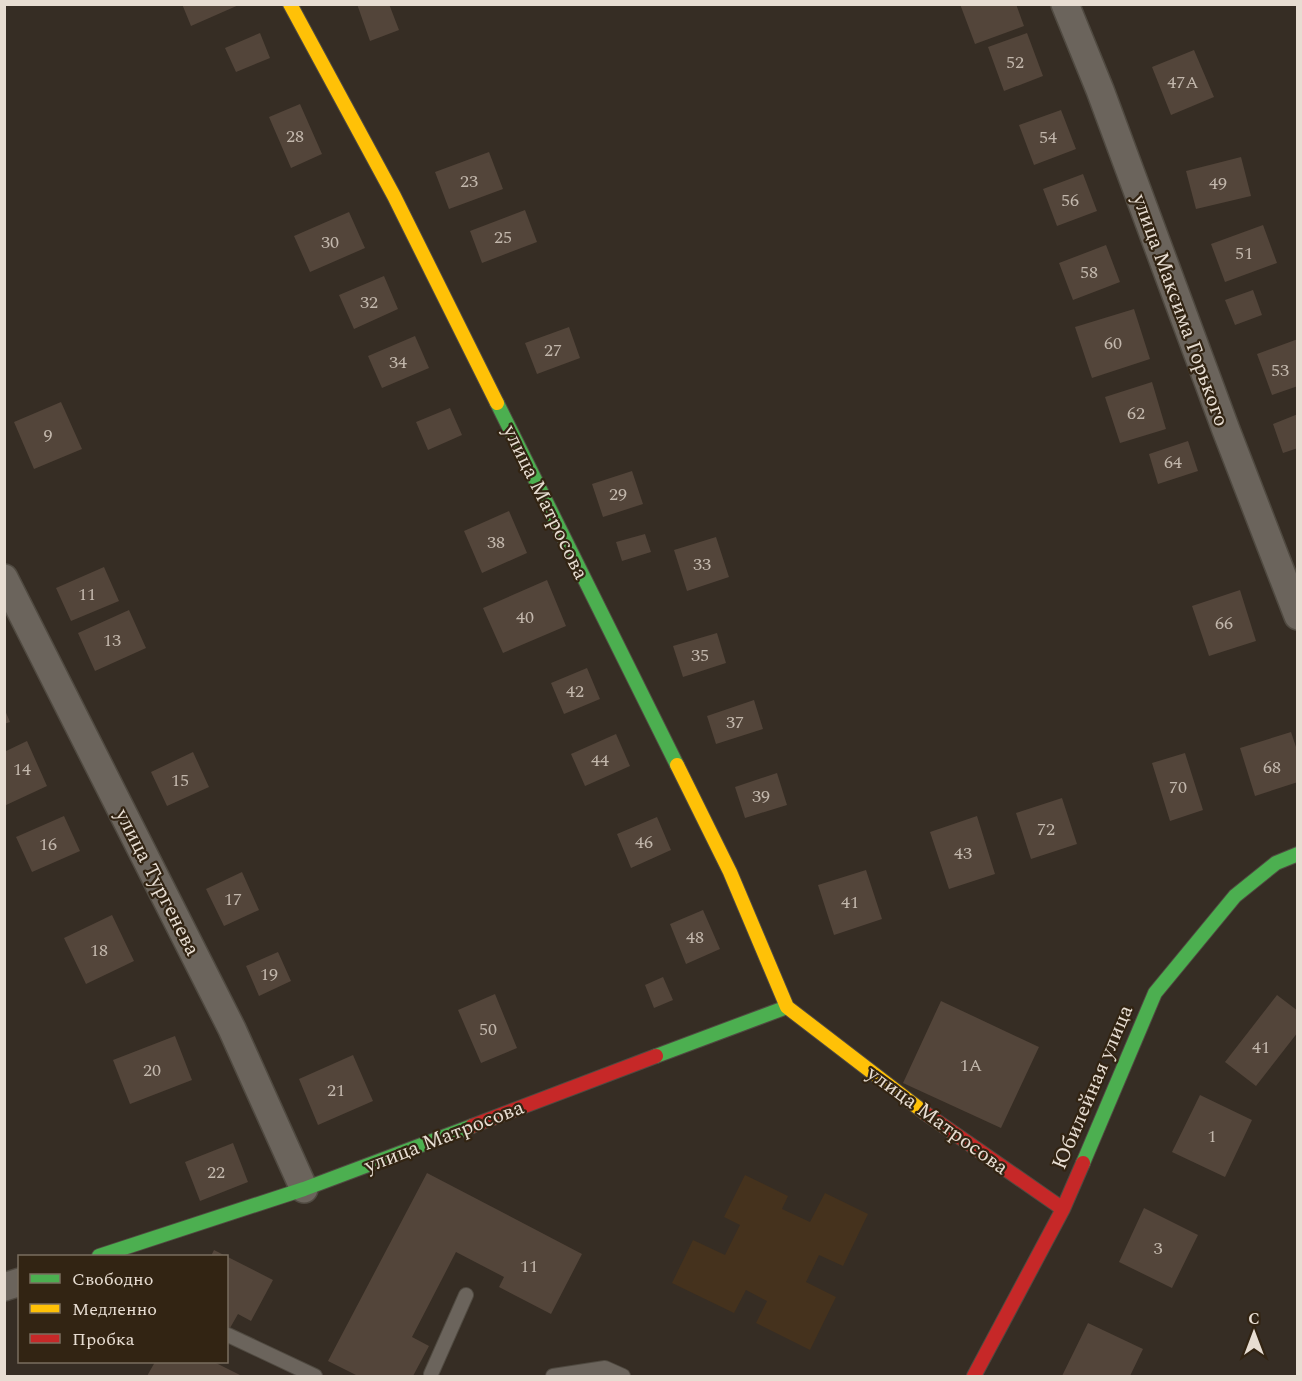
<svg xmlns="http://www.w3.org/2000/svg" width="1302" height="1381" font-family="Spectral,serif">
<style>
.built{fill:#45321d}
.building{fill:#53453a}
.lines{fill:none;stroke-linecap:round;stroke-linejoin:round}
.lane-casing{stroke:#504a41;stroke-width:16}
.street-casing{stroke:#504a41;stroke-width:30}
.fast-casing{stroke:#504a41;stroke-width:16}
.slow-casing{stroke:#504a41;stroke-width:16}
.jam-casing{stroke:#504a41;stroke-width:16}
.lane{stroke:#6b645c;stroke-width:14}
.street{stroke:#6b645c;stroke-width:27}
.fast{stroke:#4caf50;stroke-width:14}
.slow{stroke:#ffc107;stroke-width:14}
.jam{stroke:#c62828;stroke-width:14}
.labels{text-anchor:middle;stroke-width:4.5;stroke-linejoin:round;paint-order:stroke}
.number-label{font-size:18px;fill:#c2b7ac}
.street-label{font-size:21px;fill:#e7ddd2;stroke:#322413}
</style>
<rect width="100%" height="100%" fill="#362d24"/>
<path class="built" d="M745,1175L788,1196L782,1209L810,1222L825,1193L868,1214L843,1266L819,1255L806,1282L836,1297L810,1350L756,1323L767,1301L746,1290L734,1313L672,1283L693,1240L725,1255L740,1225L724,1217Z"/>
<path class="building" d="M182,4H241L191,26Z
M357,4H389L399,30L370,41Z
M960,4H1016L1024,26L975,44Z
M260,33L270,58L236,72L225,48Z
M1027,33L1043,76L1004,91L988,47Z
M1194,50L1214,97L1171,115L1152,67Z
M300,104L322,154L291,168L269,117Z
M1061,110L1076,149L1034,165L1019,125Z
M489,152L503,189L449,209L435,172Z
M1241,157L1251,196L1196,209L1186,171Z
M1083,174L1097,211L1057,226L1043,189Z
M525,210L537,242L482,263L470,231Z
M349,212L365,248L310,272L294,236Z
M1263,225L1277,263L1225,282L1211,244Z
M1106,245L1120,282L1073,300L1059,263Z
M384,276L398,309L354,329L339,295Z
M1253,290L1262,315L1235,325L1225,300Z
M1134,309L1150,359L1092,378L1075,327Z
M569,327L580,358L537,374L525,343Z
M415,336L429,368L382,388L368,356Z
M1298,339V386L1272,395L1257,354Z
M1152,382L1166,429L1120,443L1105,397Z
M61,402L82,449L34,469L14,422Z
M450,408L462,435L428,450L416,422Z
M1298,414V448L1283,453L1273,424Z
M1188,441L1198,471L1158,484L1149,454Z
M632,471L643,504L603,517L592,484Z
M509,511L527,553L482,573L464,531Z
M645,534L651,552L622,561L616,542Z
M716,537L729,577L687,591L674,550Z
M104,567L119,601L71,621L56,588Z
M547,580L566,626L503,653L483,608Z
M1240,590L1256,641L1209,656L1192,606Z
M129,610L146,648L95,671L78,633Z
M717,633L726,663L683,677L673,646Z
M587,668L600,699L564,714L551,683Z
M754,700L763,729L716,744L707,716Z
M4,708L10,722L4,724Z
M1291,732L1298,753V782L1255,796L1240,748Z
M616,734L630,766L585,786L571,754Z
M27,741L47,786L4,806V752Z
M193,752L209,787L167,806L151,772Z
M1185,753L1203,810L1170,821L1152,763Z
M777,773L787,805L745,818L735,787Z
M1062,798L1077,844L1031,859L1016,813Z
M64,816L80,851L32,872L16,837Z
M977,816L995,874L949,889L930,832Z
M657,817L671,850L631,868L617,834Z
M866,870L882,919L834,935L818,885Z
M242,872L259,910L224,926L206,889Z
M703,910L720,949L686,964L670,924Z
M112,915L134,961L86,984L64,938Z
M278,952L291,981L259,996L246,966Z
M663,977L673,1000L654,1008L645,985Z
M495,994L517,1048L481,1063L458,1010Z
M1277,995L1298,1011V1032L1256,1086L1225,1062Z
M941,1001L1039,1047L1001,1128L903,1083Z
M175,1036L192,1080L130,1104L113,1060Z
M353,1055L373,1101L318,1125L299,1079Z
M1200,1095L1252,1120L1225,1177L1172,1152Z
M233,1143L248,1182L200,1201L185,1162Z
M427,1173L582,1254L551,1314L499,1287L504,1277L456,1252L412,1337L429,1346L413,1376H358L328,1361Z
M1144,1208L1198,1235L1172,1288L1119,1262Z
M214,1250L273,1280L251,1321L238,1314L226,1335V1256H211Z
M1088,1323L1143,1349L1130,1376H1062Z
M155,1362H214L242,1376H147Z"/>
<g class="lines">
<defs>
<path id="lane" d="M228,1335L315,1376
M431,1374L466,1295
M553,1376L605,1368L623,1376"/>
<path id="street" d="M1065,4L1100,90L1226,430L1298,616
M4,578L232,1029L304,1189
M4,1287L20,1282"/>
<path id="fast" d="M497,403L677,765
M656,1056L787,1007
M1083,1163L1155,993L1235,896L1276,863L1298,854
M99,1256L304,1189L472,1126"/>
<path id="slow" d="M290,4L394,196L497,403
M677,765L730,872L787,1007L925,1113"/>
<path id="jam" d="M925,1113L1063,1209
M472,1126L656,1056
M974,1376L1063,1209L1083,1163"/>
</defs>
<use href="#lane" class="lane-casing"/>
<use href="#street" class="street-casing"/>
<use href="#fast" class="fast-casing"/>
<use href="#slow" class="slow-casing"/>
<use href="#jam" class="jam-casing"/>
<use href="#lane" class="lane"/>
<use href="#street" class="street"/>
<use href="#fast" class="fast"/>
<use href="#slow" class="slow"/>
<use href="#jam" class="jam"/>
</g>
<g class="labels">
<g class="number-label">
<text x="1015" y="68">52</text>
<text x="1183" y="88">47А</text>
<text x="295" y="142">28</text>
<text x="1048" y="143">54</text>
<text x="469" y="187">23</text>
<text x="1218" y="189">49</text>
<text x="1070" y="206">56</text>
<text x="503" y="243">25</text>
<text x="330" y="248">30</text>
<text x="1244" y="259">51</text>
<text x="1089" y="278">58</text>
<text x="369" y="308">32</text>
<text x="1113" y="349">60</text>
<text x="553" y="356">27</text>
<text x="398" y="368">34</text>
<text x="1280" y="376">53</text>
<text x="1136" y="419">62</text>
<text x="48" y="441">9</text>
<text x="1173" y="468">64</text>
<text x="618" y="500">29</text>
<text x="496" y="548">38</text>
<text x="702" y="570">33</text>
<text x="87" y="600">11</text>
<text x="525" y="623">40</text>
<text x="1224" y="629">66</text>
<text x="112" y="646">13</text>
<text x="700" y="661">35</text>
<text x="575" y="697">42</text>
<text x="735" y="728">37</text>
<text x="600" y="766">44</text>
<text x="1272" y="773">68</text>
<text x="22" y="775">14</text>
<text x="180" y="786">15</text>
<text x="1178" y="793">70</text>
<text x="761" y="802">39</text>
<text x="1046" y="835">72</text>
<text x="644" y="848">46</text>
<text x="48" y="850">16</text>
<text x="963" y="859">43</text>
<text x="233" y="905">17</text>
<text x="850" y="908">41</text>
<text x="695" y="943">48</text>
<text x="99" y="956">18</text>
<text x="269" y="980">19</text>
<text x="488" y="1035">50</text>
<text x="1261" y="1053">41</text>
<text x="971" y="1071">1А</text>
<text x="152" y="1076">20</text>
<text x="336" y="1096">21</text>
<text x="1212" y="1142">1</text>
<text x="216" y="1178">22</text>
<text x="1158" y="1254">3</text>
<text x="529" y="1272">11</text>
</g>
<g class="street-label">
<text transform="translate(1181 310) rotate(70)" y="7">улица Максима Горького</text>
<text transform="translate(546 502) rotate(64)" y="7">улица Матросова</text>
<text transform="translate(158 882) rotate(63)" y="7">улица Тургенева</text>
<text transform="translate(1092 1087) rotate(-67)" y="7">Юбилейная улица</text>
<text transform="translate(938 1120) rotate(36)" y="7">улица Матросова</text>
<text transform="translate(444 1136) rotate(-21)" y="7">улица Матросова</text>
</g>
</g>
<rect width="1302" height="1381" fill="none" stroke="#e7ddd2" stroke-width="12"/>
<rect x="18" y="1255" width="210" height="108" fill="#322413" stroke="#7a6e5f" stroke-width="1.5"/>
<rect x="30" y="1274" width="30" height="9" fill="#4caf50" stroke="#7a6e5f" stroke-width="1.5"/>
<text x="72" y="1285" font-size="18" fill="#e7ddd2">Свободно</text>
<rect x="30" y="1304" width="30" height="9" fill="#ffc107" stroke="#7a6e5f" stroke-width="1.5"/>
<text x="72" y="1315" font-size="18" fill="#e7ddd2">Медленно</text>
<rect x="30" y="1334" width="30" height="9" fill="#c62828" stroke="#7a6e5f" stroke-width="1.5"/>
<text x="72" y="1345" font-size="18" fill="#e7ddd2">Пробка</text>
<g transform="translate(1254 1333)" stroke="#322413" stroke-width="4.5" paint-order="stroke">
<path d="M0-4.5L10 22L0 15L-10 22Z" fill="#e7ddd2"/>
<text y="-9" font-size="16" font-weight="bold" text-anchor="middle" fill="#e7ddd2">С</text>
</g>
</svg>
